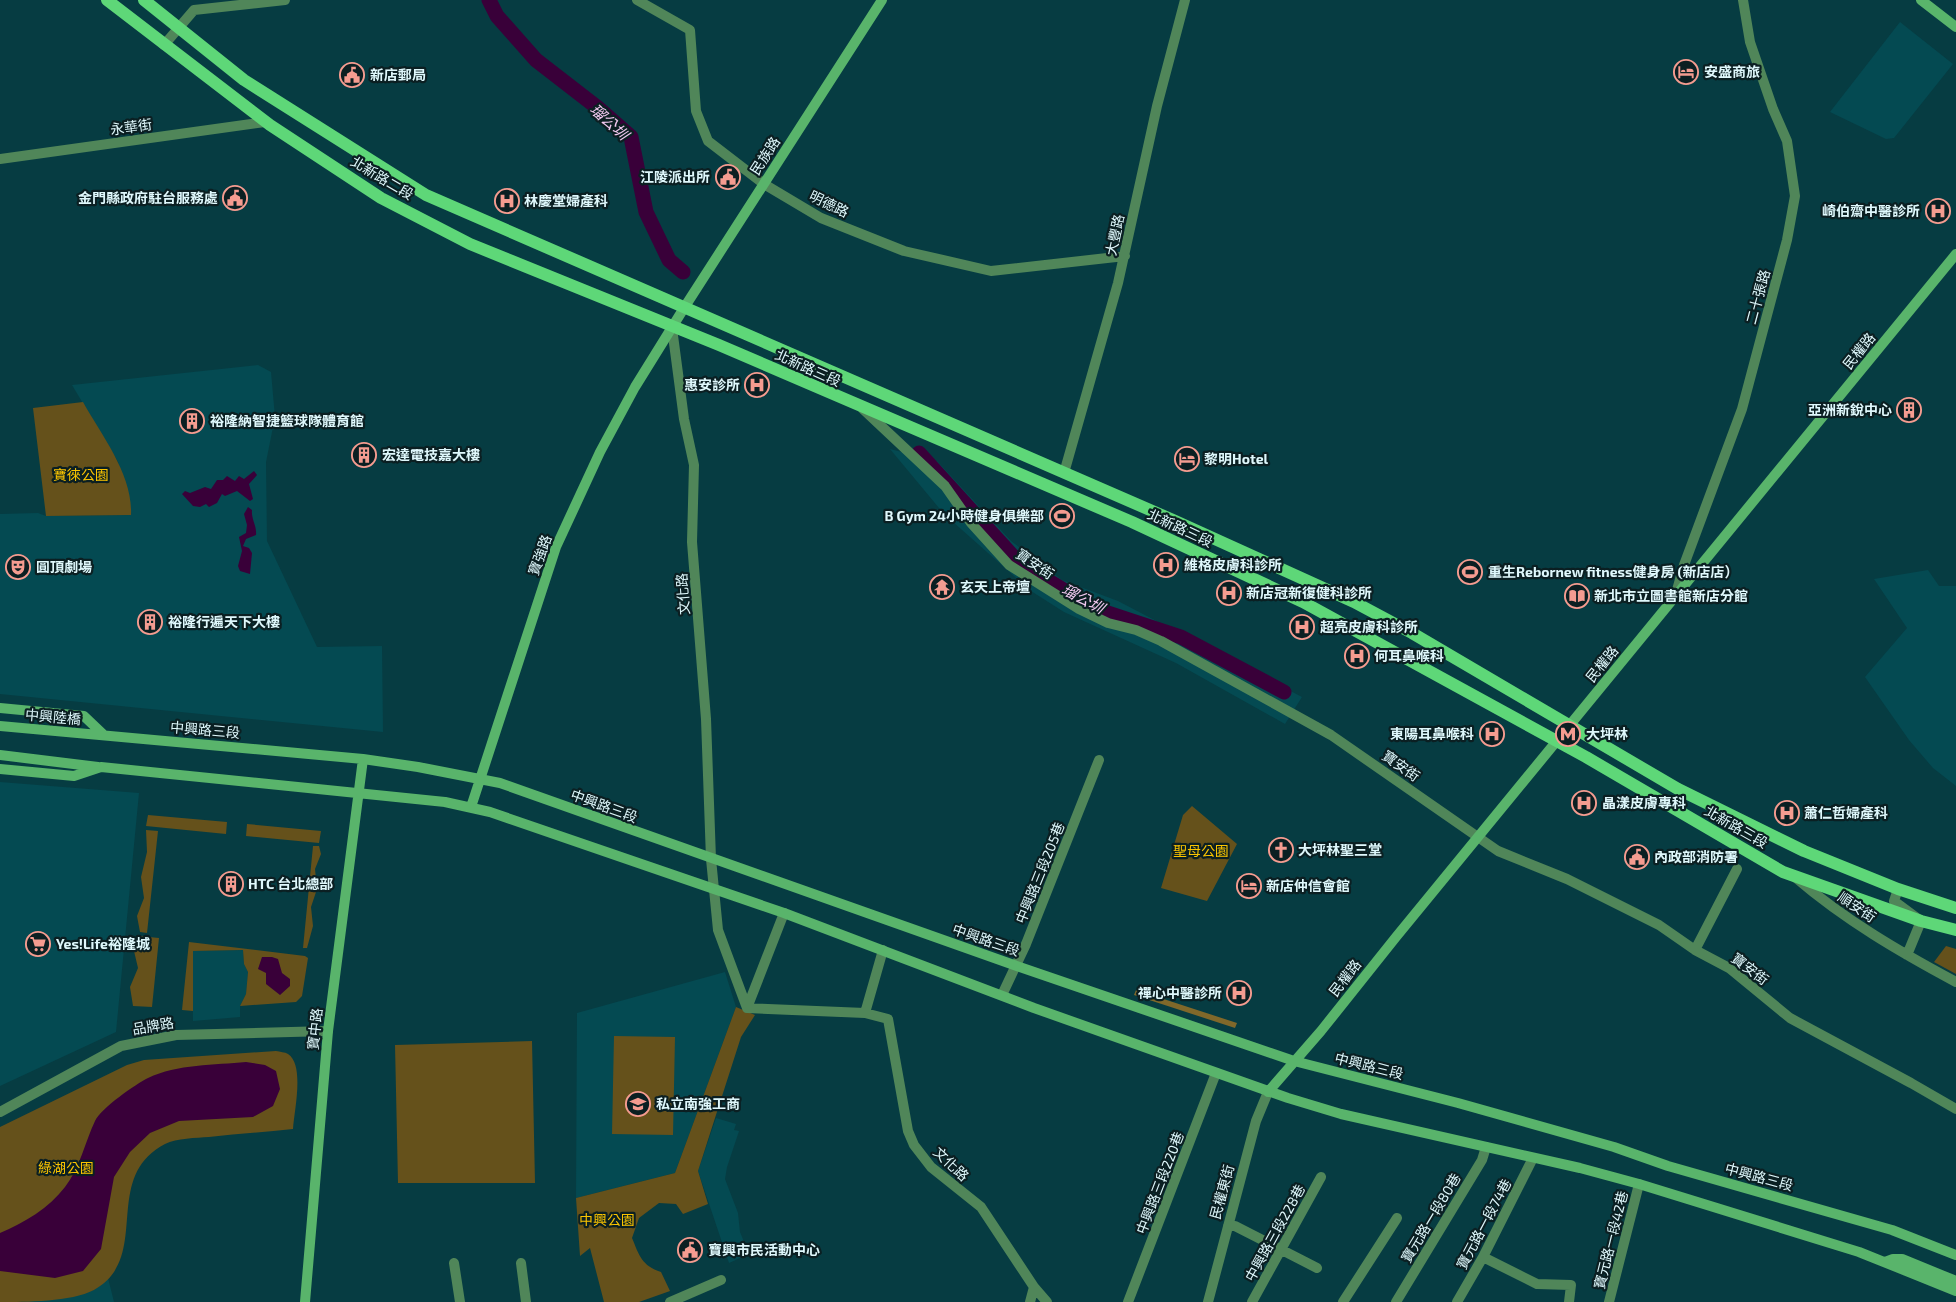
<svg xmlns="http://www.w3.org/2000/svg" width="1956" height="1302" font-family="'Exo 2','Noto Sans TC',sans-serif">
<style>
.built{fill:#044a52}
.green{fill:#65511b}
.forest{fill:#80682a}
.water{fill:#390039}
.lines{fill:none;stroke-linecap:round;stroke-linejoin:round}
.canal{stroke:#390039;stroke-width:15}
.street{stroke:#508659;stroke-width:10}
.secondary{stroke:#59b46b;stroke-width:10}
.primary{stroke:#5ed778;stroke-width:12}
.labels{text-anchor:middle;stroke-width:4.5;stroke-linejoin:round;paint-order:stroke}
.poi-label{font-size:14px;font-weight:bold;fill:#dff8fc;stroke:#0b1f22;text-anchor:start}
.street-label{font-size:14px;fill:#dff8fc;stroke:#0b1f22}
.park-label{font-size:14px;fill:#fac400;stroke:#0b1f22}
.water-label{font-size:15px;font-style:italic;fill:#f3caf1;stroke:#0b1f22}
</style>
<rect width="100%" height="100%" fill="#063c42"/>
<path class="built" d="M1900,22L1953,64L1894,138L1886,139L1830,112Z
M258,365L271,372L275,417L266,462L267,541L317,647L382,646L383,732L0,694V514L38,513L46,516L131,515L118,462L72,385Z
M890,449L937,461L1011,541L1062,580L1118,601L1302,697L1285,724L1176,663L1064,612L1031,591L944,514Z
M1928,570L1939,586H1956V786L1933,768L1909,740L1865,677L1907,628L1874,579Z
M0,782L139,793L116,1032L0,1086Z
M243,950L244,964L248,972L246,994L240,1006V1017L193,1021L192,951Z
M725,972L736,1007L675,1173L576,1198L577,1013Z
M716,1118L736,1124L734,1130L739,1131L727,1167L725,1179L738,1213L740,1232L749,1254L729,1263L698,1171Z
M108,1278L114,1302H22L74,1296L94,1290Z"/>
<path class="green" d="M83,402C102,436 133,475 131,515L46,516L33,408Z
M1192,806L1237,844L1207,901L1161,888L1183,815Z
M148,815L227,822L226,834L146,826Z
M247,824L321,831L319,843L246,836Z
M146,830L158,831L147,933L140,932L137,916L144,898L141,877L147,852Z
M313,846H319L321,854L315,869L317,889L311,907L313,926L307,948H303Z
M139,936L159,938L152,1007L133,1006L130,987L138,968L134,951Z
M189,942L305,956L308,958L302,996L296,1002L240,1006L246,994L248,972L244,964L243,950L193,951V1011L182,1010Z
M1946,946L1956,949V974L1934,962Z
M736,1007L755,1015L741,1037L698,1171L708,1204L683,1214L676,1204L659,1203L639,1218L632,1238C639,1255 642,1266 661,1272L670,1291L639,1302H604L590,1248L580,1256L576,1198L675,1173Z
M614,1036L675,1037L673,1135L612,1134Z
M532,1041L535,1183H398L395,1045Z
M276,1051C280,1052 285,1052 288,1054C305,1065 294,1111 293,1129C265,1132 237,1134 209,1137C196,1138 177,1138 165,1144C100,1178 153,1257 94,1290C71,1302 26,1302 0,1302V1127L127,1065L144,1060Z"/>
<path class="forest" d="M1136,990L1237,1023L1235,1028L1134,995Z"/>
<path class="water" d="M254,471L257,475L249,484L253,499L250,501L237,491L225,496L222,494L217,503L209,507L206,504L200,507L193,506L182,494L185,491L190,493L205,487L211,489L217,480H223L227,476L235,481L239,476L244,479Z
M248,507L252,510C251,519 257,526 256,535L246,539L243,546L249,548L252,553L250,574L240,571L238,566L242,551L239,537L246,533L247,525L244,514Z
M262,957H272L278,959L282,973L290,979V986L280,995L266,984V973L258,969Z
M246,1062L265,1065L276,1071L280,1089L273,1106L253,1117L179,1121L150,1133L130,1152L114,1177L101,1249L83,1271L55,1278L0,1271V1233C24,1223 49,1208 65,1187C80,1168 85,1142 95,1121C101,1108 136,1084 148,1078C177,1064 215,1065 246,1062Z"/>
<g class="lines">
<path class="canal" d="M489,0L497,16L536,60L598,108L631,137L646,212L669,260L683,272
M919,453L1019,563L1093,608L1181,637L1284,692"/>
<path class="street" d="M637,0L690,30L696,111L708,141L764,184L821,218L904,251L991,271L1125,256
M164,45L194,10L285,0
M0,159L265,122
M672,328L684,419L694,465L692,542L706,719L711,859L718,930L747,1008L784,913
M863,409L945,486L971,523L1009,565L1079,609L1108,623L1136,630L1161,641L1331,735L1498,851L1567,879L1659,925L1695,950L1729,968L1790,1018L1911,1083L1956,1109
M1064,473L1118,283L1157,106L1185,0
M1675,597L1684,565L1742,409L1787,240L1795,196L1787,141L1773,109L1750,42L1743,0
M1796,878C1845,920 1900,952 1956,982
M1898,889L1894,901L1921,921L1907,955
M883,950L865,1013L888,1019L908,1131L914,1145L931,1167L981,1207L1034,1287L1047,1302
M1695,950L1737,869
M1002,995L1026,944L1099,760
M747,1008L865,1013
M0,1112L121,1046L176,1035L328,1031
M1228,1226H1235L1317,1268
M1483,1257L1537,1284L1571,1285L1569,1302
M454,1263L460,1302
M521,1263L526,1302
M670,1302L721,1280
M1030,1302L1034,1287
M1128,1302L1216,1073
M1208,1302L1256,1121L1268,1092
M1252,1302L1321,1177
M1343,1302L1397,1218
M1396,1302L1482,1160L1486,1147
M1457,1302L1483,1257L1533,1158
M1609,1302L1639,1184"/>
<path class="secondary" d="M1921,0L1956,27
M0,708L84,716L104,735
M0,726L363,759L418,767L500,783L1014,965L1294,1061L1458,1103L1614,1147L1668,1166L1892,1230L1956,1255
M0,755L98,767
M0,769L74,776L101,767L445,802L490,812L784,913L1034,1008L1288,1098L1341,1114L1580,1168L1639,1184L1859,1252L1956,1291
M471,807L556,547L600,452L635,387L684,308L882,0
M1268,1092L1321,1031L1396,937L1956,254
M1885,1262L1893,1259H1902L1956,1281
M305,1302L328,1031L363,759"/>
<path class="primary" d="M107,0L270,125L381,198L470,244L719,345L1132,522L1303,602L1586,757L1783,872L1921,921L1956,930
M144,0L244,80L426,195L1173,520L1354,602L1412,633L1678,789L1804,851L1898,889L1956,908"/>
</g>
<defs>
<symbol id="hotel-ring" viewBox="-11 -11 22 22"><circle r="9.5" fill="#0b1f22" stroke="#f59c90" stroke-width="1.5"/><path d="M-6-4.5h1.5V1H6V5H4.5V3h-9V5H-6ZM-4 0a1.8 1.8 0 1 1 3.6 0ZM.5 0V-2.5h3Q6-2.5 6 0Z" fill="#f59c90"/></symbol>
<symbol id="civic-ring" viewBox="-11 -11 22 22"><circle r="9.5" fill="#0b1f22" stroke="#f59c90" stroke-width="1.5"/><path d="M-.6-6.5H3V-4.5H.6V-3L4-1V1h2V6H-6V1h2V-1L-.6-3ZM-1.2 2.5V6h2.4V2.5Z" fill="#f59c90"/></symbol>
<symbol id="hospital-ring" viewBox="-11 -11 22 22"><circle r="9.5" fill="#0b1f22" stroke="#f59c90" stroke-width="1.5"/><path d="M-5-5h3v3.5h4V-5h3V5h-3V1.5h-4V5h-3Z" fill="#f59c90"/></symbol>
<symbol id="building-ring" viewBox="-11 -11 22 22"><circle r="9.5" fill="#0b1f22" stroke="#f59c90" stroke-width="1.5"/><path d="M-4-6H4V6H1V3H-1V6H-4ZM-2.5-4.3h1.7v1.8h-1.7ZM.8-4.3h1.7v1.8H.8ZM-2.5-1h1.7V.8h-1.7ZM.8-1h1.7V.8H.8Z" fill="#f59c90"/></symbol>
<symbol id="stadium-ring" viewBox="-11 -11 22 22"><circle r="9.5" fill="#0b1f22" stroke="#f59c90" stroke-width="1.5"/><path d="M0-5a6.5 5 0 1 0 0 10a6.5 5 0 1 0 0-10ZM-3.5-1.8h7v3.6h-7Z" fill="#f59c90"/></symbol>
<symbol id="theatre-ring" viewBox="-11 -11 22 22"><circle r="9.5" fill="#0b1f22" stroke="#f59c90" stroke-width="1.5"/><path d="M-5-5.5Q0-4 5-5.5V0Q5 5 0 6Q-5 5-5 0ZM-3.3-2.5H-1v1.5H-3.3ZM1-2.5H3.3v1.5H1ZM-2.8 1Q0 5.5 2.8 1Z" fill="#f59c90"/></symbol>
<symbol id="temple-ring" viewBox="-11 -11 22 22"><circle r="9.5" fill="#0b1f22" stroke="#f59c90" stroke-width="1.5"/><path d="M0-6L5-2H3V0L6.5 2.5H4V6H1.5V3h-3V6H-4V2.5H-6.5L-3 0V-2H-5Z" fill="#f59c90"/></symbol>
<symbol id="library-ring" viewBox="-11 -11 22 22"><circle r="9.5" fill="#0b1f22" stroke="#f59c90" stroke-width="1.5"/><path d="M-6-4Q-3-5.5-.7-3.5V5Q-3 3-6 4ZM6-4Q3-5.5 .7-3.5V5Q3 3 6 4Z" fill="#f59c90"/></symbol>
<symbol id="metro-ring" viewBox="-11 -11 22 22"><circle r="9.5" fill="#0b1f22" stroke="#f59c90" stroke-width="1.5"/><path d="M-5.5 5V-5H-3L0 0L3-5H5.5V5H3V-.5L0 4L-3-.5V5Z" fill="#f59c90"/></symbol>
<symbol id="church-ring" viewBox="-11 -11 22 22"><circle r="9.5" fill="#0b1f22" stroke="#f59c90" stroke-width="1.5"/><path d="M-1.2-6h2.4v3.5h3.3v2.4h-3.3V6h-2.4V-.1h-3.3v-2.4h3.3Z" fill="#f59c90"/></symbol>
<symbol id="supermarket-ring" viewBox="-11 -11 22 22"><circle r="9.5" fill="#0b1f22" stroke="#f59c90" stroke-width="1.5"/><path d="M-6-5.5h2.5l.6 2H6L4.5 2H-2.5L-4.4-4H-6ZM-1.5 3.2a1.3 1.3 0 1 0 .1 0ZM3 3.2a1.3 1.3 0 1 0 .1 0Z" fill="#f59c90"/></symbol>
<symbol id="school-ring" viewBox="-11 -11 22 22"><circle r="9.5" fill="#0b1f22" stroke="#f59c90" stroke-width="1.5"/><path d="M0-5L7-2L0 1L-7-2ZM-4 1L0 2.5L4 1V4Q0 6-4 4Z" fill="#f59c90"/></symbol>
</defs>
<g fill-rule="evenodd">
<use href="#hotel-ring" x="1672" y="58" width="28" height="28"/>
<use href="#civic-ring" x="338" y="61" width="28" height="28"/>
<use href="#civic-ring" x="714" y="163" width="28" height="28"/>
<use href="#civic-ring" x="221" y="184" width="28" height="28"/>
<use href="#hospital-ring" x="493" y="187" width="28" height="28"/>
<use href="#hospital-ring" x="1924" y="197" width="28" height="28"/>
<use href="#hospital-ring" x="743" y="371" width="28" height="28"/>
<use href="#building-ring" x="1895" y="396" width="28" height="28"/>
<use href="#building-ring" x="178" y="407" width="28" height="28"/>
<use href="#building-ring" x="350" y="441" width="28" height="28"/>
<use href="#hotel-ring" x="1173" y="445" width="28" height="28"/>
<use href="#stadium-ring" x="1048" y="502" width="28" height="28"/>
<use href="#hospital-ring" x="1152" y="551" width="28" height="28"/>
<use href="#theatre-ring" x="4" y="553" width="28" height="28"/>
<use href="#stadium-ring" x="1456" y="558" width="28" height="28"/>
<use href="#temple-ring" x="928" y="573" width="28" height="28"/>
<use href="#hospital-ring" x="1215" y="579" width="28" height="28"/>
<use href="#library-ring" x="1563" y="582" width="28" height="28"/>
<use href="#building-ring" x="136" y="608" width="28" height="28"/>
<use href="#hospital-ring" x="1288" y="613" width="28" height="28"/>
<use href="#hospital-ring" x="1343" y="642" width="28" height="28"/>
<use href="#hospital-ring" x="1478" y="720" width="28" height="28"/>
<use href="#metro-ring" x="1554" y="720" width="28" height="28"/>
<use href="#hospital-ring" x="1570" y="789" width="28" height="28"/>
<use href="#hospital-ring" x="1773" y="799" width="28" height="28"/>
<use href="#church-ring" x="1267" y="836" width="28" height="28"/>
<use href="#civic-ring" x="1623" y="843" width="28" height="28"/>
<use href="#building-ring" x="217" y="870" width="28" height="28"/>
<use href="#hotel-ring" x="1235" y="872" width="28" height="28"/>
<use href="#supermarket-ring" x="24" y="930" width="28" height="28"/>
<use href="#hospital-ring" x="1225" y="979" width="28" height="28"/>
<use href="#school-ring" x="624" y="1090" width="28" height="28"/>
<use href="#civic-ring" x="676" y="1236" width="28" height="28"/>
</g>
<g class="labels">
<g class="poi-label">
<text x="1704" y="77">安盛商旅</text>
<text x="370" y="80">新店郵局</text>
<text x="710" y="182" text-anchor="end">江陵派出所</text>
<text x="218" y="203" text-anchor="end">金門縣政府駐台服務處</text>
<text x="524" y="206">林慶堂婦產科</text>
<text x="1920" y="216" text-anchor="end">崎伯齋中醫診所</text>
<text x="740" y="390" text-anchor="end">惠安診所</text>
<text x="1892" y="415" text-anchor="end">亞洲新銳中心</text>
<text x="210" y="426">裕隆納智捷籃球隊體育館</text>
<text x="382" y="460">宏達電技嘉大樓</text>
<text x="1204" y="464">黎明Hotel</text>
<text x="1044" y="521" text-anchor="end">B Gym 24小時健身俱樂部</text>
<text x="1184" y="570">維格皮膚科診所</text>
<text x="36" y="572">圓頂劇場</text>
<text x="1488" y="577">重生Rebornew fitness健身房 (新店店）</text>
<text x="960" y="592">玄天上帝壇</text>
<text x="1246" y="598">新店冠新復健科診所</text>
<text x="1594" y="601">新北市立圖書館新店分館</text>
<text x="168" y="627">裕隆行遍天下大樓</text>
<text x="1320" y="632">超亮皮膚科診所</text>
<text x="1374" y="661">何耳鼻喉科</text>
<text x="1474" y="739" text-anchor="end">東陽耳鼻喉科</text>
<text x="1586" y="739">大坪林</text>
<text x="1602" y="808">晶漾皮膚專科</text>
<text x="1804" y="818">蕭仁哲婦產科</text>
<text x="1298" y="855">大坪林聖三堂</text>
<text x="1654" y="862">內政部消防署</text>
<text x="248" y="889">HTC 台北總部</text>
<text x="1266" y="891">新店仲信會館</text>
<text x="56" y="949">Yes!Life裕隆城</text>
<text x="1222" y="998" text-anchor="end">禪心中醫診所</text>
<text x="656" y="1109">私立南強工商</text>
<text x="708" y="1255">寶興市民活動中心</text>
</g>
<g class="street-label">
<text transform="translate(131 127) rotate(-8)" y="5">永華街</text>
<text transform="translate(765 156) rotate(-57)" y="5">民族路</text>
<text transform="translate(382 178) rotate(31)" y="5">北新路二段</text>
<text transform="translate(829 204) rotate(26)" y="5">明德路</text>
<text transform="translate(1115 235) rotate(-78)" y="5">大豐路</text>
<text transform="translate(1758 297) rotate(-75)" y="5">二十張路</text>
<text transform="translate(1859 351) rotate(-51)" y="5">民權路</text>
<text transform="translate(808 368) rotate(24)" y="5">北新路三段</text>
<text transform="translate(1180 528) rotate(25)" y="5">北新路三段</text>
<text transform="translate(540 555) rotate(-70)" y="5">寶強路</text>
<text transform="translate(1035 564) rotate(34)" y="5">寶安街</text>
<text transform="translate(683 594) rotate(-94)" y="5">文化路</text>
<text transform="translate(1602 664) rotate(-51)" y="5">民權路</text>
<text transform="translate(53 717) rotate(5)" y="5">中興陸橋</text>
<text transform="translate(205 730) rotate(5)" y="5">中興路三段</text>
<text transform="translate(1401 766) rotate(35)" y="5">寶安街</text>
<text transform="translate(604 806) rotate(20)" y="5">中興路三段</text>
<text transform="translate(1736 827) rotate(30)" y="5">北新路三段</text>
<text transform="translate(1040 873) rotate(-68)" y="5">中興路三段205巷</text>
<text transform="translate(1857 907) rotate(34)" y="5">順安街</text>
<text transform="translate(986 940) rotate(19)" y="5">中興路三段</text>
<text transform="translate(1750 969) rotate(37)" y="5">寶安街</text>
<text transform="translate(1345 978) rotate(-52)" y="5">民權路</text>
<text transform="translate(153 1026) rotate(-10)" y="5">品牌路</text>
<text transform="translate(315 1029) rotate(-84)" y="5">寶中路</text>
<text transform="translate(1369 1066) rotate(14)" y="5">中興路三段</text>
<text transform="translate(951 1164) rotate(43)" y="5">文化路</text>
<text transform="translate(1759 1177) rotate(15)" y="5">中興路三段</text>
<text transform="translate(1160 1183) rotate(-69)" y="5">中興路三段220巷</text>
<text transform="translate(1222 1192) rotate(-75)" y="5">民權東街</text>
<text transform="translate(1431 1218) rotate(-59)" y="5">寶元路一段80巷</text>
<text transform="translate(1484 1224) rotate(-62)" y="5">寶元路一段74巷</text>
<text transform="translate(1275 1233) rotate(-61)" y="5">中興路三段228巷</text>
<text transform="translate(1611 1240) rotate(-76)" y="5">寶元路一段42巷</text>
</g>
<g class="park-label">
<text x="81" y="480">寶徠公園</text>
<text x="1201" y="856">聖母公園</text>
<text x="66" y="1173">綠湖公園</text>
<text x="607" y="1225">中興公園</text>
</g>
<g class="water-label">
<text transform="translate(609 122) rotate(42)" y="5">瑠公圳</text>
<text transform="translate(1083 599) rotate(28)" y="5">瑠公圳</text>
</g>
</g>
</svg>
